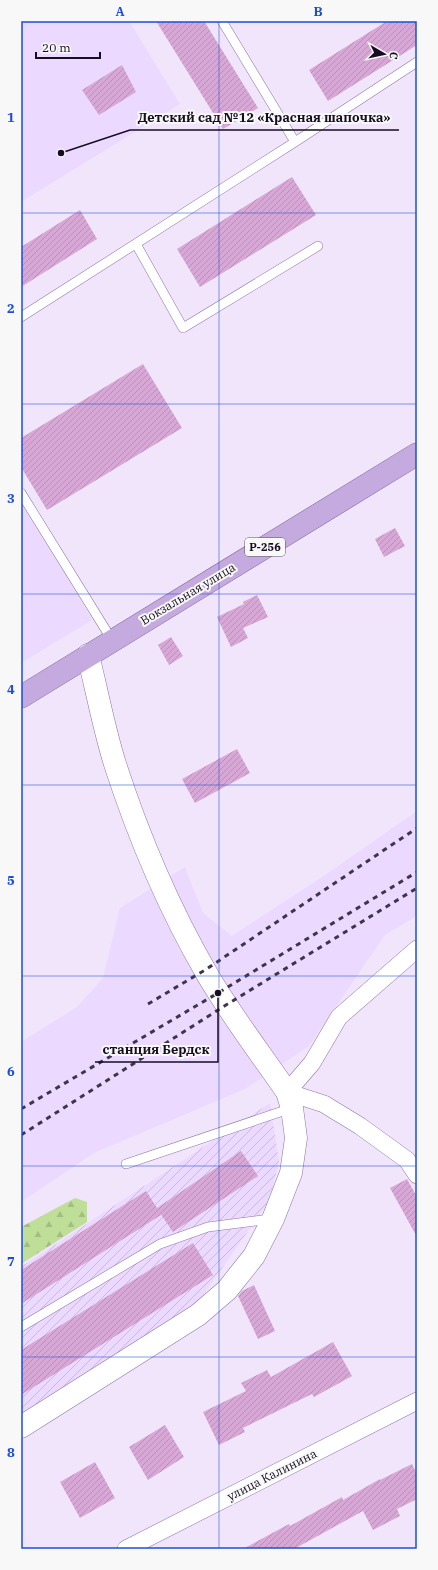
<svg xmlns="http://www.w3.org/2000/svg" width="438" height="1570" font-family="'IBM Plex Serif',serif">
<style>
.built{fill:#ecd9ff}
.industrial{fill:url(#industrial-furrows)}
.forest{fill:url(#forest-firs)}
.building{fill:url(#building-hatch)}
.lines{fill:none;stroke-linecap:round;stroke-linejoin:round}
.service-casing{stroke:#8f74a7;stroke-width:10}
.minor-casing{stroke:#8f74a7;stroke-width:18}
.tertiary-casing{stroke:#8f74a7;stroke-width:23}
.trunk-casing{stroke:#7e6596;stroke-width:23}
.service{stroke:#fff;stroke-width:9}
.minor{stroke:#fff;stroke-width:17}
.tertiary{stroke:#fff;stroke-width:22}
.trunk{stroke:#c4aade;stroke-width:22}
.rail{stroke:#3f3549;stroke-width:3;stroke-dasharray:5 5;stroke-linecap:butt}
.grid{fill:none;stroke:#1d4ed8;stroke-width:1;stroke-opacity:0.55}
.labels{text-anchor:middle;stroke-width:4;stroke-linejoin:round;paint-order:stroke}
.shield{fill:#f8f8f8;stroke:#5a5461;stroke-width:1}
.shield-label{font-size:11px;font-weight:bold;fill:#170d20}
.street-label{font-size:12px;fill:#170d20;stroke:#f8f8f8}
.leader{fill:none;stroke:#170d20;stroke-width:1.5}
.callout-dot{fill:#170d20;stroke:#f8f8f8;stroke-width:1.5}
.callout-label{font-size:13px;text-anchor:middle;font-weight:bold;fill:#170d20;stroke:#f8f8f8;stroke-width:4;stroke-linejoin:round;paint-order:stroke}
.neatline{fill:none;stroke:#1d4ed8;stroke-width:1.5}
.grid-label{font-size:13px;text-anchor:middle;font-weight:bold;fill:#1d4ed8}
</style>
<defs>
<pattern id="industrial-furrows" width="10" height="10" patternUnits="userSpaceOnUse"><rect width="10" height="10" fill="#ecd9ff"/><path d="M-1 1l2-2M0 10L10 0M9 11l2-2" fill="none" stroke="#cab9da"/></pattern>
<pattern id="forest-firs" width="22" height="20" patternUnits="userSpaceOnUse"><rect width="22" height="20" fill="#bfde98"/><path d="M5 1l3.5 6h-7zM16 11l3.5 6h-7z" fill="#a3bd83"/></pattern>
<pattern id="building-hatch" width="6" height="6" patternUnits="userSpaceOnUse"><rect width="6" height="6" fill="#d7a8d5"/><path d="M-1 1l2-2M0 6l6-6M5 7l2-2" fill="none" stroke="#b88fb7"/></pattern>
</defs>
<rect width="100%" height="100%" fill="#f1e5fc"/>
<path class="built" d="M21,21H129L180,104L21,202Z
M21,498L92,620L21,663Z
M417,811V916L385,935L309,1046L245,1089L94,1153L21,1202V1042L77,1007L103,978L120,908L185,867L203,913L232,936L325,875Z"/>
<path class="industrial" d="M270,1103L279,1162L269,1201L193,1310L21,1421V1267Z"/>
<path class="forest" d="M75,1198L87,1202V1222L21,1264V1227Z"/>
<path class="building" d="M156,21H204L258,108L223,129Z
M387,21H417V45L328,101L309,70Z
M122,65L136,92L99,115L82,90Z
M292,177L316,215L200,287L177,249Z
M80,210L97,239L21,287V247Z
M143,364L182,428L47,510L21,467V438Z
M395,528L405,546L384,557L375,539Z
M257,595L268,617L243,628L248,638L231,647L217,617L244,604L243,602Z
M171,637L183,656L169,665L158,645Z
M237,749L250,773L195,803L182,779Z
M241,1151L258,1176L173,1232L160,1213L161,1215L21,1304V1270L146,1191L157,1208Z
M407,1179L417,1197V1237L390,1188Z
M193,1243L213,1275L21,1395V1350Z
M254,1285L275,1331L258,1339L238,1296L242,1291Z
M333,1342L352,1376L314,1397L312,1394L243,1428L245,1432L219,1445L203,1412L246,1391L241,1383L267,1370L271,1377Z
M165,1425L184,1457L148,1480L129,1447Z
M95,1462L115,1498L80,1518L60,1482Z
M412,1464L417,1474V1499L397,1509L400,1516L373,1530L363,1511L294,1549H243L289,1524L290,1526L342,1497L343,1500L380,1479V1480Z"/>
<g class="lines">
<defs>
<path id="service" d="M222,21L295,142
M136,244L183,328L318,246
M21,317L295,142L417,62
M21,493L112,640
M126,1164L292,1108
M21,1327L160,1244L208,1227L271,1219"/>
<path id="minor" d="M417,949L339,1017L312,1063L287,1092L324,1104L360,1126L407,1160L417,1175
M126,1549L417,1401"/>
<path id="tertiary" d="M21,1427L198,1315L227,1290L254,1256L273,1219L291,1173L296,1138L292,1108L287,1092C260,1053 231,1015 207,974C170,910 138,835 115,764C104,729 97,691 88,655"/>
<path id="trunk" d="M21,697L417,454"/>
</defs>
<use href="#service" class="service-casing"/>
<use href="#minor" class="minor-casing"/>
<use href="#tertiary" class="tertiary-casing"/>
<use href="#trunk" class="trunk-casing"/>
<use href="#service" class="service"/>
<use href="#minor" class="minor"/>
<use href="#tertiary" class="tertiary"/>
<use href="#trunk" class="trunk"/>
<path class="rail" d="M148,1004L205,970L417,828
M21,1109L218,993L417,872
M21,1135L226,1005L417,888"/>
</g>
<path class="grid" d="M219,21V1549M21,213H417M21,404H417M21,594H417M21,785H417M21,976H417M21,1166H417M21,1357H417"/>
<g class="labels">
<rect class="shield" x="245" y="538" width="40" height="18" rx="3"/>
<g class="shield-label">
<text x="265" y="551">Р-256</text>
</g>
<g class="street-label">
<text transform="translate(188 594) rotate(-31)" y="4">Вокзальная улица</text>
<text transform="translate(272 1475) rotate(-27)" y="4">улица Калинина</text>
</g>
</g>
<path class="leader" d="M61 153L130 130H399M218 993L218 1062H95"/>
<g class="callout-dot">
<circle cx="61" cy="153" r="4"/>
<circle cx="218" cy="993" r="4"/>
</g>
<g class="callout-label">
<text x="264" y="122">Детский сад №12 «Красная шапочка»</text>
<text x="156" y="1054">станция Бердск</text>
</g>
<rect width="438" height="1570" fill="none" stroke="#f8f8f8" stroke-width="44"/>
<g transform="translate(384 54) rotate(99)" stroke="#f8f8f8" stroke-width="3" paint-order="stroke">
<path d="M0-3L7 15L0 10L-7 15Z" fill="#170d20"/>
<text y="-6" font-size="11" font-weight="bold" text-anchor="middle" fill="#170d20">С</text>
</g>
<path d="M36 52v6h64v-6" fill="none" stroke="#170d20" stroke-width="2"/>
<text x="42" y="52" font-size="12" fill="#170d20" stroke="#f8f8f8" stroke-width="3" paint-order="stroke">20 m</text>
<rect x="22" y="22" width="394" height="1526" class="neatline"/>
<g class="grid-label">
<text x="120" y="16">A</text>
<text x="318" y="16">B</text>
<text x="11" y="122">1</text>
<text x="11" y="313">2</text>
<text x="11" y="503">3</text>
<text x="11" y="694">4</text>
<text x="11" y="885">5</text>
<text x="11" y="1076">6</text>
<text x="11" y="1266">7</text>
<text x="11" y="1457">8</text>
</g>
</svg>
